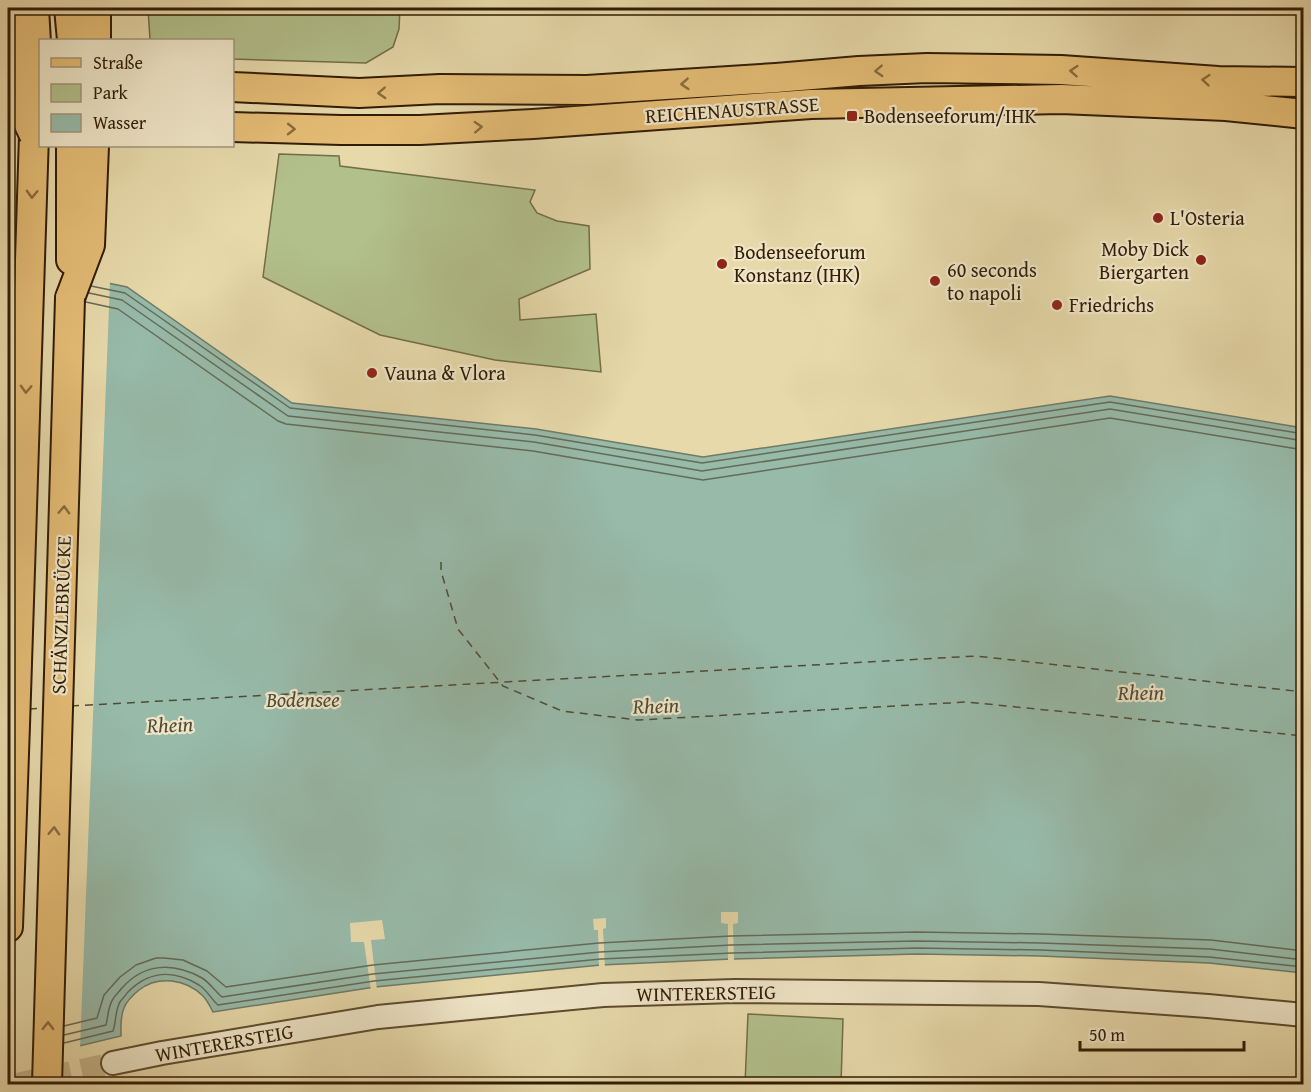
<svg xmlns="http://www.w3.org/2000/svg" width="1311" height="1092" font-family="'Gentium Book Plus',serif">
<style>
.green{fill:#b2c08b;stroke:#726e48;stroke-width:1.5}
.water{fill:#97baa9;stroke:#6e7b67;stroke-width:1.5}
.pier{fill:#e7d9aa}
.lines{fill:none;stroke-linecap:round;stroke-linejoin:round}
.shore{stroke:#646b57;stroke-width:1.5}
.ferry{stroke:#504b36;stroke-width:1.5;stroke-dasharray:8 6;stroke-linecap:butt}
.minor-tunnel{stroke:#c3b389;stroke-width:22;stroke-dasharray:22 11;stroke-linecap:butt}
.minor-casing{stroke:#5e4b2e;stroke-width:26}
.major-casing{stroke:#311c05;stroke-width:32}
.minor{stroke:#efe6c8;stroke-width:22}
.major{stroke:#e4bc75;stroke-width:28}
.major-bridge-casing{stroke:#311c05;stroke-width:32;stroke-linecap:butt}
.major-bridge{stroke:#e4bc75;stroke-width:28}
.oneway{stroke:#8a6c3d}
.poi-dot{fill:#8f2418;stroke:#efe6c8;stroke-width:2}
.labels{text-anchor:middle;stroke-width:4.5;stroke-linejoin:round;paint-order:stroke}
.street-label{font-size:20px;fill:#311c05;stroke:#efe6c8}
.poi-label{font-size:20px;fill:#311c05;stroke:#efe6c8;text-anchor:start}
.water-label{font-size:21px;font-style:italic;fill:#504b36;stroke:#efe6c8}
</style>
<rect width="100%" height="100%" fill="#e7d9aa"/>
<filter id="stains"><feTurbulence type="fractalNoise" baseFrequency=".00333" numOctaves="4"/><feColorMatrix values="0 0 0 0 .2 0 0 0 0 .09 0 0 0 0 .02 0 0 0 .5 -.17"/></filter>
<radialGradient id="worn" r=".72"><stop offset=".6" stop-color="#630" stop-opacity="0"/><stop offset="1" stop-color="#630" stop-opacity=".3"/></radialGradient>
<path class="green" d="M148,8H400L399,29L393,47L366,63L233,59L232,40H150Z
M279,154L339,156L340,166L535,190L530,202L537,213L557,221L589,226L590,269L519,299L520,320L596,314L601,372L495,360L380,335L263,277Z
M748,1014L843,1019L841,1084H745Z"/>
<path class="water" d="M50,271L127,287L292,403L536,429L703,457L1110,396L1303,428V973L1209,963L1040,956L917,954L732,959L601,965L375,987L213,1012C210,1006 207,1000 203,996C186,979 158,975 139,990C133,995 126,1002 124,1008C120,1017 121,1026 121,1036L8,1063V275Z"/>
<path class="pier" d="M50,268L110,281L80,1049L8,1066V272Z
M721,912H738V923L733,924L734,961L728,962V924L721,923Z
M606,918V928L603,929L605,968H599L598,930H594L593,919Z
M382,920L385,939L371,940L377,990L371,991L364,942H351L350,923Z"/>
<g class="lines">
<path class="shore" d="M91,286L125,293L290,408L535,435L702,463L1110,402L1304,434
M89,293L122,300L288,416L534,442L702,471L1110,409L1304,441
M86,302L118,309L278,421L286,424L533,451L703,480L1110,418L1304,450
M64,1026L97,1018L104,995L120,977L136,965L156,958H164L183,960L207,971L226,987L373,965L599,943L731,936L917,932L1041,934L1211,940L1304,951
M64,1035L106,1025C108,1017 108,1006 113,999C115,995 119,992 122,988C144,963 173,962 202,978C210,983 215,991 222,997L373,974L600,952L731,945L917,941L1041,943L1210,949L1304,960
M64,1043L113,1031C116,1023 115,1013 119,1004C120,1000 125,997 127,993C148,971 173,969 199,985C208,991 211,999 218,1005L374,981L601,959L732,953L917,948L1040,950L1209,957L1304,967"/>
<path class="ferry" d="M441,562V571L458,629L503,686L562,711L638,720L967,702L1304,736
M71,706L976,656L1304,692
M29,709L46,708"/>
<path class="minor-tunnel" d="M17,1084L113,1063"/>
<defs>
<path id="minor" d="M113,1063L162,1053L378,1017L603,995L735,991L1039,994L1208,1006L1304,1015"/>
<path id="major" d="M69,8L72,40
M96,8V40
M232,87L359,93L440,89L587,90L776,78L859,71L927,68L1061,70L1218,81L1304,82
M232,127L341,130H420L533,124L811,104L1061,99L1226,106L1304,114
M71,260V146
M70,298L90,245L94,146
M8,927L15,725L34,135"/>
</defs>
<use href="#minor" class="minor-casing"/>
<use href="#major" class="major-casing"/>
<use href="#minor" class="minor"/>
<use href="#major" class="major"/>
<defs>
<path id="major-bridge" d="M9,8L15,58V95L34,135
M34,8L37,60L34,128
M47,1084L70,298"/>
</defs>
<use href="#major-bridge" class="major-bridge-casing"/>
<use href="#major-bridge" class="major-bridge"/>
</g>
<defs><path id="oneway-chevron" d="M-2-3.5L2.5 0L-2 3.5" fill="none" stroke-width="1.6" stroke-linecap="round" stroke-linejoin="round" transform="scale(1.5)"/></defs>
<g class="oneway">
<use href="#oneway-chevron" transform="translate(879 71) rotate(177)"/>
<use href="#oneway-chevron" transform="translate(1074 71) rotate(-176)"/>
<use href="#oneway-chevron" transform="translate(1206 80) rotate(-175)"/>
<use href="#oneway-chevron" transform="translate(685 84) rotate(176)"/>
<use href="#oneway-chevron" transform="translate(382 93) rotate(177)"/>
<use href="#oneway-chevron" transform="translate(478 127) rotate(-3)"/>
<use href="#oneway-chevron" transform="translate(291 129) rotate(1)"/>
<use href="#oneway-chevron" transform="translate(32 194) rotate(92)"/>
<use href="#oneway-chevron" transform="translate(26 389) rotate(92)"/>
<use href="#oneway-chevron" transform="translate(64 510) rotate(-88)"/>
<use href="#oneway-chevron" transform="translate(54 831) rotate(-88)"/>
<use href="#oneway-chevron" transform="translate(48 1026) rotate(-89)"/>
</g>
<g class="poi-dot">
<rect x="846" y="110" width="12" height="12" rx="3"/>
<circle cx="1158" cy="218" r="6"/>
<circle cx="1201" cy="260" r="6"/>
<circle cx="722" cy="264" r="6"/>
<circle cx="935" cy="281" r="6"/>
<circle cx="1057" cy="305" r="6"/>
<circle cx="372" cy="373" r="6"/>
</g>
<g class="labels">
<g class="street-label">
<text transform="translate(732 110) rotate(-4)" y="7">REICHENAUSTRASSE</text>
<text transform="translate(61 615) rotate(-88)" y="7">SCHÄNZLEBRÜCKE</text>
<text transform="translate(706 993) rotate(-1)" y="7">WINTERERSTEIG</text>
<text transform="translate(224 1043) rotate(-10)" y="7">WINTERERSTEIG</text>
</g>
<g class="poi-label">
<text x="864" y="123">Bodenseeforum/IHK</text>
<text x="1170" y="225">L'Osteria</text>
<text x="1189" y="256" text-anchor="end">Moby Dick<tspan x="1189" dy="23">Biergarten</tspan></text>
<text x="734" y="259">Bodenseeforum<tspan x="734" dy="23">Konstanz (IHK)</tspan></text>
<text x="947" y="277">60 seconds<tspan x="947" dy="23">to napoli</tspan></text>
<text x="1069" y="312">Friedrichs</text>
<text x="384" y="380">Vauna &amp; Vlora</text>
</g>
<g class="water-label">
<text x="1141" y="700">Rhein</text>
<text x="303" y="707">Bodensee</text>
<text transform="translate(656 706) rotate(-2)" y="7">Rhein</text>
<text transform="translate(170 725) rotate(-2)" y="7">Rhein</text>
</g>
</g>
<rect width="1311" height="1092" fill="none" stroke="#e7d9aa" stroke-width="30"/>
<rect x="9" y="9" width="1293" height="1074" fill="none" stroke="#311c05" stroke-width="3"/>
<rect x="15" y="15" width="1281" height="1062" fill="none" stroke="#311c05" stroke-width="1.5"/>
<rect x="39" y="39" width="195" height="108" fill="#efe6c8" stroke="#a3957a" stroke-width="1.5"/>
<rect x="51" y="58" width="30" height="9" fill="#e4bc75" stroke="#a3957a" stroke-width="1.5"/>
<text x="93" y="69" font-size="18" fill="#311c05">Straße</text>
<rect x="51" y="84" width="30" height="18" fill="#b2c08b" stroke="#a3957a" stroke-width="1.5"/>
<text x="93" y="99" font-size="18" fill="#311c05">Park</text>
<rect x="51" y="114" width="30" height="18" fill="#97baa9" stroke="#a3957a" stroke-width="1.5"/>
<text x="93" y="129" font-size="18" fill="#311c05">Wasser</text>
<path d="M1080 1041v9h164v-9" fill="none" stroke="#311c05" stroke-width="3"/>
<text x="1089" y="1041" font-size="18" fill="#311c05" stroke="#efe6c8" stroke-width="4.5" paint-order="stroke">50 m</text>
<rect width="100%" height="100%" filter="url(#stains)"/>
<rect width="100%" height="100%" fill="url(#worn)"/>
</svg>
